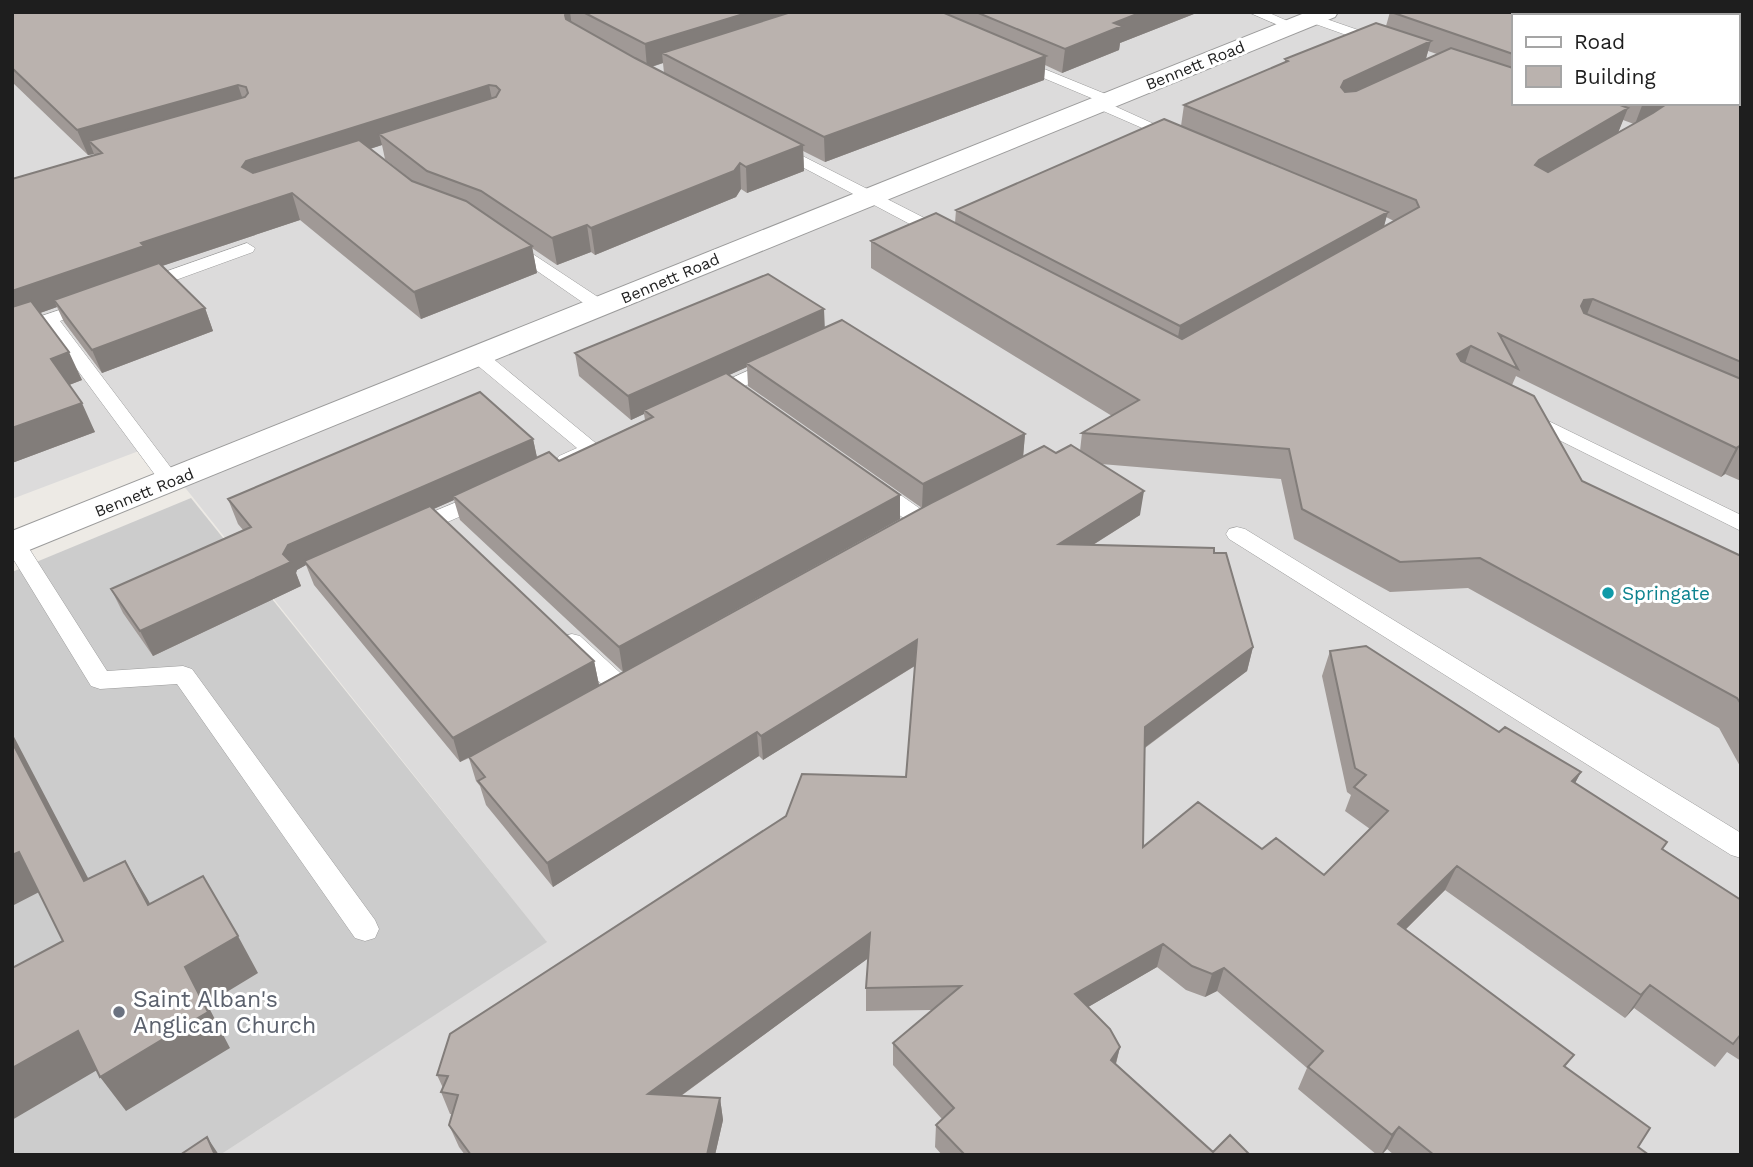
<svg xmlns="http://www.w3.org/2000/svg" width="1753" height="1167" font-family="'Work Sans',sans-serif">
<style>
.residential{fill:#dcdbdb;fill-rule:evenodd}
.religious{fill:#ccc}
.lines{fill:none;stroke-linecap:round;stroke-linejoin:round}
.lane-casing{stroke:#9b9b9b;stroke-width:1}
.street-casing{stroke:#9b9b9b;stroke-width:2}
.lane{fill:#fff;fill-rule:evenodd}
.street{fill:#fff;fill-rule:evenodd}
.wall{fill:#a09996;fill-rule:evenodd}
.shaded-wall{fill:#827d7a}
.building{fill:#bab2ae;stroke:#827d7a;stroke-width:2}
.culture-dot{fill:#0f9aa8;stroke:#fff;stroke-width:2.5}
.worship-dot{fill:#6b7280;stroke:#fff;stroke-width:2.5}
.labels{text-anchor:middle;stroke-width:6;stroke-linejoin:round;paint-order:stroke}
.far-street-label{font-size:16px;fill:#1e1e1e;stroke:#fff}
.culture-label{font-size:19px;fill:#0d838f;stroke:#fff;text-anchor:start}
.near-worship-label{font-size:23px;fill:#5b616d;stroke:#fff;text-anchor:start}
</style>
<rect width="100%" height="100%" fill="#edeae5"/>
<path class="residential" d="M25,12H1741V1155H220L546,941L152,446L12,499V15ZM1513,16H1737V103H1513Z"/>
<path class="religious" d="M191,498L547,942L220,1155H12V572Z"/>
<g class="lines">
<defs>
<path id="lane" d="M1248,12H1267L1299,26L1292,30L1287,29Z
M1312,14L1387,40L1389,43L1382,47L1377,46L1307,21V15Z
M1015,57L1113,97L1115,100L1110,104L1185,138L1177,143L1172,141L1094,107L1092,104L1096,100L1010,64V58Z
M777,143L952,232L954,236L946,241L940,240L772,151L769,148L772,145Z
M510,239L607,303L610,307L607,311H595L504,248L502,244Z
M247,243L255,248L253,252L151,289H139L136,285L139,281Z
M89,300L98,305L95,309L60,321L178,477L181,482L178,487H164L45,326L12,337V326Z
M478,350L485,352L598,445L601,449C593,460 572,469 559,466L556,461L559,456L577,448L471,360L469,356Z
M776,358L785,364L783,368L719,398L712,400L702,394L705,390Z
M1528,411L1741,515V531L1521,421L1518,417L1521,413Z
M875,480L882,482L929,515L932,520L929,525H913L868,492L864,487L868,482Z
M483,491L491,493L494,498L491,503L420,534H404L401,529L404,524Z
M1237,527L1245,529L1741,833V858L1731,855L1229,539L1226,534L1229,529Z
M12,537L23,539L107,671L183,666L192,669L375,920L379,929L375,938L365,941L355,938L177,684L100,689L91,686L12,557Z
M572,634L580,636L629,681L632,687L629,693L620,696L611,693L564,648L560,642L564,636Z"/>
<path id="street" d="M1307,12H1338L1335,17L12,557V531Z"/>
</defs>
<use href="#lane" class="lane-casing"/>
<use href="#street" class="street-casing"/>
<use href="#lane" class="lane"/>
<use href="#street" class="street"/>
</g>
<path class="wall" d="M12,12H1199L1120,43L1119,50L1062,73L1045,65L1044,80L825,162L803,151L804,171L747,193L741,189L736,197L595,255L591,252L557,265L532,248L537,273L421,319L300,220L162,266L205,308L213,331L102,373L64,322L57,307L40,313L82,380L69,385L95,432L12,463V179L95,155L94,154L88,155L12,82ZM663,63L664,73L652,67ZM382,145L385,159L414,182L370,149Z
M1390,12H1741V481L1725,474L1721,477L1516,376L1512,385L1582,481L1741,556V768L1719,728L1468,588L1390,592L1294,539L1281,479L1101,464L1140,515L1093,545L1214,553L1253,647L1247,671L1145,748L1143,847L1262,849L1324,875L1370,829L1345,811L1351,795L1347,792L1322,676L1330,651L1581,772L1575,783L1667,842L1663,849L1741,900V1061L1727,1052L1715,1067L1634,1008L1625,1018L1445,890L1405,930L1574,1055L1565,1067L1638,1147L1649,1155H1394L1387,1149L1382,1155H1377L1298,1089L1307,1068L1217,991L1205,997L1186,990L1157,967L1088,1007L1120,1047L1116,1064L1213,1152L1250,1155H942L935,1147L936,1125L942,1119L893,1065V1043L932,1010L866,1011V988L868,958L681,1096L720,1098L723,1120L715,1155H465L459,1147L449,1125L452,1114H450L441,1092L443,1088L437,1075L906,777L915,666L763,760L759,756L553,887L486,805L480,786L476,781L469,758L460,762L314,585L306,565L297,570L296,573L301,586L153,656L123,613L111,589L243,530L238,524L228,499L533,439L537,458L559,461L645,420L644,414L631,420L579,376L575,353L825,327L1025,434L1023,456L1080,451L1082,433L1112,416L871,268V241L955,223L956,210L1181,126L1184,105L1285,62V59L1386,26ZM1513,16H1737V103H1513ZM1428,51L1437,54L1426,59ZM1623,120L1634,124L1618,132ZM1386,217L1394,221L1384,227ZM747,367L748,386L922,508L599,685L594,661L433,509L454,500L460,520L623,672L900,519L729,375Z"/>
<path class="shaded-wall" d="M568,12H570L573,34L569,39L565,15Z
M750,12H825L662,53L663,63L647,68L645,44Z
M1142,12H1199L1120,43L1119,50L1062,73L1065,49L1114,23Z
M1431,41L1424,65L1338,106L1341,87L1344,81Z
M1046,56L1044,80L825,162L824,137Z
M238,85L246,109L89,141L94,154L88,155L77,130Z
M489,85L494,109L379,134L382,145L254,186L242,167L246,161Z
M1643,103H1672L1635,124Z
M1628,108L1618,133L1526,192L1535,165L1539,160Z
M803,145L804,171L747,193L746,167Z
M740,163L741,189L736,197L595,255L591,228Z
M292,193L300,220L153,269L54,300L57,307L12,323V291L141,243Z
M1388,212L1382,233L1176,348L1180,326Z
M587,225L591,252L557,265L552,238Z
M532,246L537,273L421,319L414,292Z
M1593,299L1582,327L1581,306L1584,300Z
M205,308L213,331L102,373L92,350Z
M824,309L825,331L746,363L747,367L647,412L644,410V414L631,420L628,396Z
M1471,346L1461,375L1457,354Z
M69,352L82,380L64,387L51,359Z
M82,403L95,432L12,463V428Z
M1025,434L1023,458L922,508L923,484Z
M533,439L538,462L453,496L454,500L308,565L304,561L306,565L297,570L296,573L301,586L153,656L140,631L283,554L288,545Z
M1740,445L1725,474L1721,477L1736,448Z
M1144,491L1140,515L1056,568L1059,544Z
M900,495V519L623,672L619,647Z
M917,640L916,665L763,760L761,736Z
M1253,647L1247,671L1140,751L1145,727Z
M594,661L599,685L460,762L453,738Z
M757,732L759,756L553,887L547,863Z
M12,733L109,918L84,881L12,742Z
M1581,772L1568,796L1572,781Z
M19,852L45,889L12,906V855Z
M125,861L147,898L171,942L148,905Z
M1457,866L1445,890L1387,948L1398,924Z
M870,933V957L653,1116L648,1094Z
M238,936L258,973L207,1004L230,1048L126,1111L100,1077L185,967Z
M1163,944L1157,967L1071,1017L1075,994Z
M1224,968L1217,991L1205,997L1212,974Z
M1650,985L1634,1008L1625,1018L1641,995Z
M78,1031L104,1066L12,1120V1068Z
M1120,1047L1114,1070L1111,1060Z
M720,1098L723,1120L715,1155H707Z
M1399,1127L1387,1149L1381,1155L1392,1135Z
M207,1137L219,1155H215Z"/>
<path class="building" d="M12,12H568L565,15L566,19L635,58L803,145L746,167L740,163L734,171L591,228L587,225L552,238L481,191L427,171L379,134L496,97L500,90L496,86L489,85L246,161L242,167L253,173L359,140L412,181L466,201L532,246L414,292L292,193L141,243L144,246L12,291V179L102,153L89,141L245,97L248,93L246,87L238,85L77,130L12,68Z
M583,12H750L645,44Z
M791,12H942L1046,56L824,137L662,53Z
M976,12H1142L1114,23L1122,26L1065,49Z
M1391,12H1741V362L1593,299L1584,300L1581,306L1584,313L1741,379V445L1736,448L1499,334L1518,369L1471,346L1457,354L1461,361L1534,396L1582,481L1741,556V704L1737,698L1480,558L1400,562L1302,509L1289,449L1082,433L1139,400L871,241L936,213L1182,339L1419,207L1416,200L1184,105L1288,61L1285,59L1376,23L1431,41L1344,81L1341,87L1345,92L1356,91L1451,48L1513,68V103H1615L1628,108L1539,160L1535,165L1548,172L1653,113L1668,103H1737V16H1513V54Z
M1164,119L1388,212L1180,326L956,210Z
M159,263L205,308L92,350L54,300Z
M768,274L824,309L628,396L575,353Z
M31,301L69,352L51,359L82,403L12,428V307Z
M842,320L1025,434L923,484L746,363Z
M726,373L900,495L619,647L453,496L549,452L559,461L653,417L644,410Z
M480,392L533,439L288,545L283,554L291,562L140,631L111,589L251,527L228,499Z
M1071,445L1144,491L1059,544L1214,548V553H1226L1253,647L1145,727L1143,847L1198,802L1262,849L1276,838L1324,875L1388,811L1354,787L1366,775L1355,768L1330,651L1366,646L1499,732L1505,727L1581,772L1572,781L1667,842L1662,849L1741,900V1034L1733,1044L1650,985L1641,995L1457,866L1398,924L1574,1055L1564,1066L1650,1128L1638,1147L1649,1155H1434L1399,1127L1392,1135L1308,1067L1323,1051L1224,968L1212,974L1192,966L1163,944L1075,994L1110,1029L1120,1047L1111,1060L1213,1152L1230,1135L1250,1155H965L936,1125L954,1108L893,1043L961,986L866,988L870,933L648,1094L720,1098L707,1155H471L449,1125L458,1095L441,1092L448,1076L437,1075L450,1034L786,816L802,774L906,777L917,640L761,736L757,732L547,863L478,781L485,777L469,757L931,503L1044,446L1056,453Z
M430,506L594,661L453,738L304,561Z
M12,742L84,881L125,861L148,905L203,876L238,936L185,967L208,1012L100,1077L78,1031L12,1068V968L63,941L19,852L12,855Z
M207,1137L215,1155H180Z"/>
<circle class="culture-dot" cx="1608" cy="593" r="7"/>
<circle class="worship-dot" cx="119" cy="1012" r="7"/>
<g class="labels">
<g class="far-street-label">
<text transform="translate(1195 65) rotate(-22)" y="6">Bennett Road</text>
<text transform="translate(670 278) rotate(-23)" y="6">Bennett Road</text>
<text transform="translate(144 492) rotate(-22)" y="6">Bennett Road</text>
</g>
<g class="culture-label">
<text x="1622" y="600">Springate</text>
</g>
<g class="near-worship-label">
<text x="133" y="1007">Saint Alban's<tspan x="133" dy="26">Anglican Church</tspan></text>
</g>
</g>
<rect width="1753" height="1167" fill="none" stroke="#1e1e1e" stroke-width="28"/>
<rect x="1512" y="14" width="228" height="91" fill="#ffffff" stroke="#a5a5a5" stroke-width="2"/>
<rect x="1526" y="37" width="35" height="10" fill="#ffffff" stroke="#a5a5a5" stroke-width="2"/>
<text x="1574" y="49" font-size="21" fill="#1e1e1e">Road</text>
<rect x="1526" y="66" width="35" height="21" fill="#bab2ae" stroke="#a5a5a5" stroke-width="2"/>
<text x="1574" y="84" font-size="21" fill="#1e1e1e">Building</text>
</svg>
